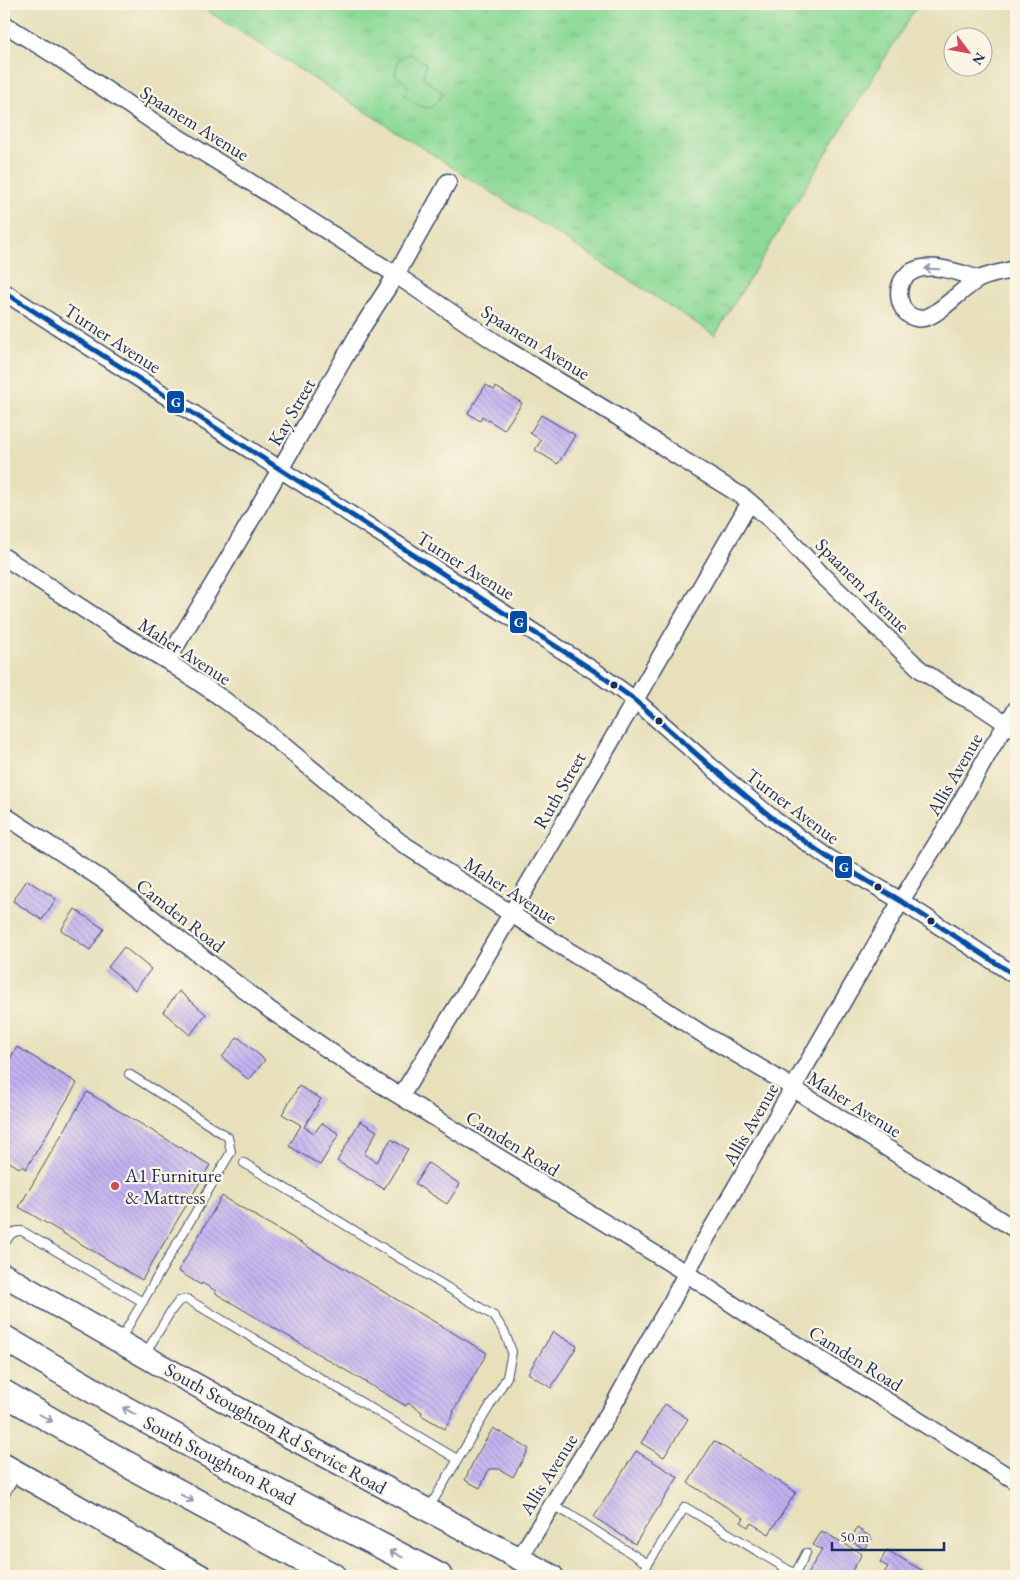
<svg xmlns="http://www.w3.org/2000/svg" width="1020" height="1580" font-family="'EB Garamond',serif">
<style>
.grass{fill:url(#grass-tufts);stroke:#54847a}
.park{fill:#8dda97;stroke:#54847a}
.building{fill:url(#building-back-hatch)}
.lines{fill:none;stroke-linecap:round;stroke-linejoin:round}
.lane-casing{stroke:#3a4a6c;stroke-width:10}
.street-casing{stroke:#3a4a6c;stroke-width:19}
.secondary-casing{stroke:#3a4a6c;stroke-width:25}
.primary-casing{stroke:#3a4a6c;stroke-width:28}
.lane{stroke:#fff;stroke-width:8}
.street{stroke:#fff;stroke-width:16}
.secondary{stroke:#fff;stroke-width:22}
.primary{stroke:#fff;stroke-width:25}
.bus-1-casing{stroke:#fcf5e5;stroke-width:9}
.bus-1{stroke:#004da8;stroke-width:5}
.oneway{stroke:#8d97ae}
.bus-dot{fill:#1b2f5e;stroke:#fcf5e5;stroke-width:2}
.poi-dot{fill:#d1495b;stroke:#fcf5e5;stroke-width:2}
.labels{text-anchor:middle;stroke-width:4.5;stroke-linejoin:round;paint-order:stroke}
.street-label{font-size:19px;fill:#1b2f5e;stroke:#fcf5e5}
.poi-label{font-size:19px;fill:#1b2f5e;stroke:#fcf5e5;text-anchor:start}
.line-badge{stroke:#fcf5e5;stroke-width:2}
.badge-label{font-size:14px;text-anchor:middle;font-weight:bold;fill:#fff}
</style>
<defs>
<pattern id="grass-tufts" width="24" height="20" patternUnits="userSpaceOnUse" patternTransform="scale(1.25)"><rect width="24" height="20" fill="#8dda97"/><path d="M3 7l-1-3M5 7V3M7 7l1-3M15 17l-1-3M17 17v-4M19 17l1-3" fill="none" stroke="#79bb85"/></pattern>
<pattern id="building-back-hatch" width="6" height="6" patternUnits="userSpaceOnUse" patternTransform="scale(1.25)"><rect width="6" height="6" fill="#c3b3f1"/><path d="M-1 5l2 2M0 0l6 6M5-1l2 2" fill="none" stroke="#9e92c6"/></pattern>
</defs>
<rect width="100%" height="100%" fill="#fcf5e5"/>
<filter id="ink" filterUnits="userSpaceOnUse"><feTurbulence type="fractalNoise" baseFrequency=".02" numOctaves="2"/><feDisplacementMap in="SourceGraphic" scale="10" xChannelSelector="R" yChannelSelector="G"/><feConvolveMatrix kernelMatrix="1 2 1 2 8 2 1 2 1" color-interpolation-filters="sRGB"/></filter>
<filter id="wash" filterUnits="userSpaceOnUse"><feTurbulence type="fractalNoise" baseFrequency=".0096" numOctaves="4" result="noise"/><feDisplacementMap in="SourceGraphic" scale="20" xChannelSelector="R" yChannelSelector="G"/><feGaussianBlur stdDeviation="1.12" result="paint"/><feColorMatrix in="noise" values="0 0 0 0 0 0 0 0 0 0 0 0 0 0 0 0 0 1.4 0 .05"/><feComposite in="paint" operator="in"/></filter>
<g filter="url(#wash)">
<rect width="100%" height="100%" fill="#e7e0bb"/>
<path class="grass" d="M197,4H918L715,335Z"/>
<path class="park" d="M409,53L426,64L423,78L443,93C440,97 437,103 433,106C424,113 411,99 404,95L409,86L395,75L398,60Z"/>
<g id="blocks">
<path class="building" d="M486,385L494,390L496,387L522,403L504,430L482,416L480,421L468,413Z
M541,415L575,435L558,464L535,450L541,440L530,433Z
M27,880L56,899L42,920L13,901Z
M75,909L104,929L90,950L61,930Z
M124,947L151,969L135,990L108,967Z
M179,991L206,1014L190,1035L163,1012Z
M238,1037L265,1060L249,1080L222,1057Z
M17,1047L77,1083L26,1169L21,1166L19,1168L5,1159L6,1157L4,1155V1069Z
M299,1086L321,1099L304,1127L314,1133L322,1123L339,1134L320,1165L289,1146L301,1125L282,1114Z
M87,1092L210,1165L142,1280L19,1207Z
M360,1121L377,1131L364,1154L377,1162L391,1139L408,1149L384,1189L337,1161Z
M428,1163L460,1184L447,1204L415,1184Z
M222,1196L487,1353L453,1412L454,1413L445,1429L421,1415L422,1412L408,1403L406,1406L215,1293L216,1291L202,1283L201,1285L178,1271Z
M553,1332L577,1346L551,1388L528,1373Z
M665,1404L688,1419L664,1457L641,1443Z
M493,1428L529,1449L513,1477L499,1469H489L480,1488L465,1480L474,1460Z
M714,1441L796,1492L769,1534L751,1523L748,1527L741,1522L744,1518L688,1483Z
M636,1451L678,1477L635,1544L594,1517Z
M857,1528L871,1537L864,1549L850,1540Z
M822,1531L862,1554L849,1576H806L822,1550L813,1545Z
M887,1550L932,1576H882L888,1567L880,1562Z"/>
</g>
</g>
<g filter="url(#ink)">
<use href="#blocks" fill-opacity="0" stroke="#3a4a6c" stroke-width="1"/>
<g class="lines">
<defs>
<path id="lane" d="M244,1163L494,1316L505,1333L512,1352L507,1377L429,1508
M4,1245C9,1236 12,1230 22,1231L143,1302
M120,1340L231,1152L228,1137L129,1074
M145,1354L171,1311L179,1301L187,1299L457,1459
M4,1496L17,1474
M551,1505L569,1514L648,1564
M640,1576L685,1507L795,1574
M794,1576L806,1553"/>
<path id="street" d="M4,24L59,58L157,124L247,180L396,275L504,348L618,417L677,456L745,498L772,521L822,575L921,670L957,694L979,705L1016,730
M979,279C957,272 918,256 902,281C894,296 903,322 924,318C940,315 963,287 979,279C990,274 1005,272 1016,269
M4,292L596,672L635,700L709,765L776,821L827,857L901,901L1016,976
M4,557L114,629L167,661L223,699L267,732L400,842L572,953L646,997L704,1035L769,1073L1016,1230
M167,661L244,532L361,329L396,275L448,182
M4,815L106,882L270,1010L356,1069L686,1273L747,1314L1016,1481
M401,1096L465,993L750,502
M519,1559L613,1406L649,1340L672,1301L686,1273L901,901L946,828L992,747L1016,709"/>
<path id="secondary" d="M4,1275L160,1365L273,1428L552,1576
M4,1465L201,1576"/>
<path id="primary" d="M4,1338L125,1409L255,1480L439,1576
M4,1393L123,1462L333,1576"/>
</defs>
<use href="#lane" class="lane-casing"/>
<use href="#street" class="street-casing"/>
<use href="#secondary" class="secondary-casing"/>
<use href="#primary" class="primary-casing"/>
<use href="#lane" class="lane"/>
<use href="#street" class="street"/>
<use href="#secondary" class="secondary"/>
<use href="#primary" class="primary"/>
<defs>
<path id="bus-1" d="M4,292L596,672L635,700L709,765L776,821L827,857L901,901L1016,976"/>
</defs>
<use href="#bus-1" class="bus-1-casing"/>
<use href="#bus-1" class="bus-1"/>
</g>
<defs><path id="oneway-shaft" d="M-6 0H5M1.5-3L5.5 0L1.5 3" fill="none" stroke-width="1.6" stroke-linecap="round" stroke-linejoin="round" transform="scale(1.25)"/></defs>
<g class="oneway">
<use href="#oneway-shaft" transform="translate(932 269) rotate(-178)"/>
<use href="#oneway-shaft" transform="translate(129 1411) rotate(-151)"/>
<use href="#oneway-shaft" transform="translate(46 1418) rotate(30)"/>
<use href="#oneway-shaft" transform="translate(187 1498) rotate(29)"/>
<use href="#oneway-shaft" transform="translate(396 1554) rotate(-153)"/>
</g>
</g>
<g class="bus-dot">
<circle cx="614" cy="685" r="4.5"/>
<circle cx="659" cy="721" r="4.5"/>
<circle cx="878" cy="887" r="4.5"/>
<circle cx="931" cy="921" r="4.5"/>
</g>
<circle class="poi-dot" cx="115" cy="1186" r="5"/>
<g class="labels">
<g class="street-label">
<text transform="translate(195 123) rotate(32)" y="7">Spaanem Avenue</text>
<text transform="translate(113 338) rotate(33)" y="7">Turner Avenue</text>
<text transform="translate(536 342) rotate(32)" y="7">Spaanem Avenue</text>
<text transform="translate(291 412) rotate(-60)" y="7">Kay Street</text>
<text transform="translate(466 565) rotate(32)" y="7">Turner Avenue</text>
<text transform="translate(863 585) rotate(45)" y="7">Spaanem Avenue</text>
<text transform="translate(185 651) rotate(33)" y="7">Maher Avenue</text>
<text transform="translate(954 774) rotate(-60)" y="7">Allis Avenue</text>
<text transform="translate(559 790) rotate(-60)" y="7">Ruth Street</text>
<text transform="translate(793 806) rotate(37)" y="7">Turner Avenue</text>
<text transform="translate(511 890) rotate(33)" y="7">Maher Avenue</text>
<text transform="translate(181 915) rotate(38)" y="7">Camden Road</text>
<text transform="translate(855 1104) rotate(32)" y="7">Maher Avenue</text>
<text transform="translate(750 1124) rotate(-60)" y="7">Allis Avenue</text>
<text transform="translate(513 1143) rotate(32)" y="7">Camden Road</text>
<text transform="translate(856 1358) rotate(32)" y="7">Camden Road</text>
<text transform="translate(276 1428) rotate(29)" y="7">South Stoughton Rd Service Road</text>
<text transform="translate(220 1460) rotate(28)" y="7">South Stoughton Road</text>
<text transform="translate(548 1474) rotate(-58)" y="7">Allis Avenue</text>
</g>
<g class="poi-label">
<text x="125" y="1182">A1 Furniture<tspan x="125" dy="22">&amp; Mattress</tspan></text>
</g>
</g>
<g class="line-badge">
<rect x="166" y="390" width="19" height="24" rx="5" fill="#004da8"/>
<rect x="509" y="610" width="19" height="24" rx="5" fill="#004da8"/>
<rect x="834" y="855" width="19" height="24" rx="5" fill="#004da8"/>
</g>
<g class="badge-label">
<text x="176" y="407">G</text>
<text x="519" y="627">G</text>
<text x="844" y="872">G</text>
</g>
<rect width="1020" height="1580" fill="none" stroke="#fcf5e5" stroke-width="20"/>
<g transform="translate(968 52) rotate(122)"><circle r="24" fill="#fcf5e5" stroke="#a2a6af"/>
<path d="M0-4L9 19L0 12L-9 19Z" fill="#d1495b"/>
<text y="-8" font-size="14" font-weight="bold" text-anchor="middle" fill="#1b2f5e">N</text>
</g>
<path d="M832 1542v8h112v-8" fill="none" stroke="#1b2f5e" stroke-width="2.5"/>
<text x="840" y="1542" font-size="15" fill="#1b2f5e" stroke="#fcf5e5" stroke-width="4" paint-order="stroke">50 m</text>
</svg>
